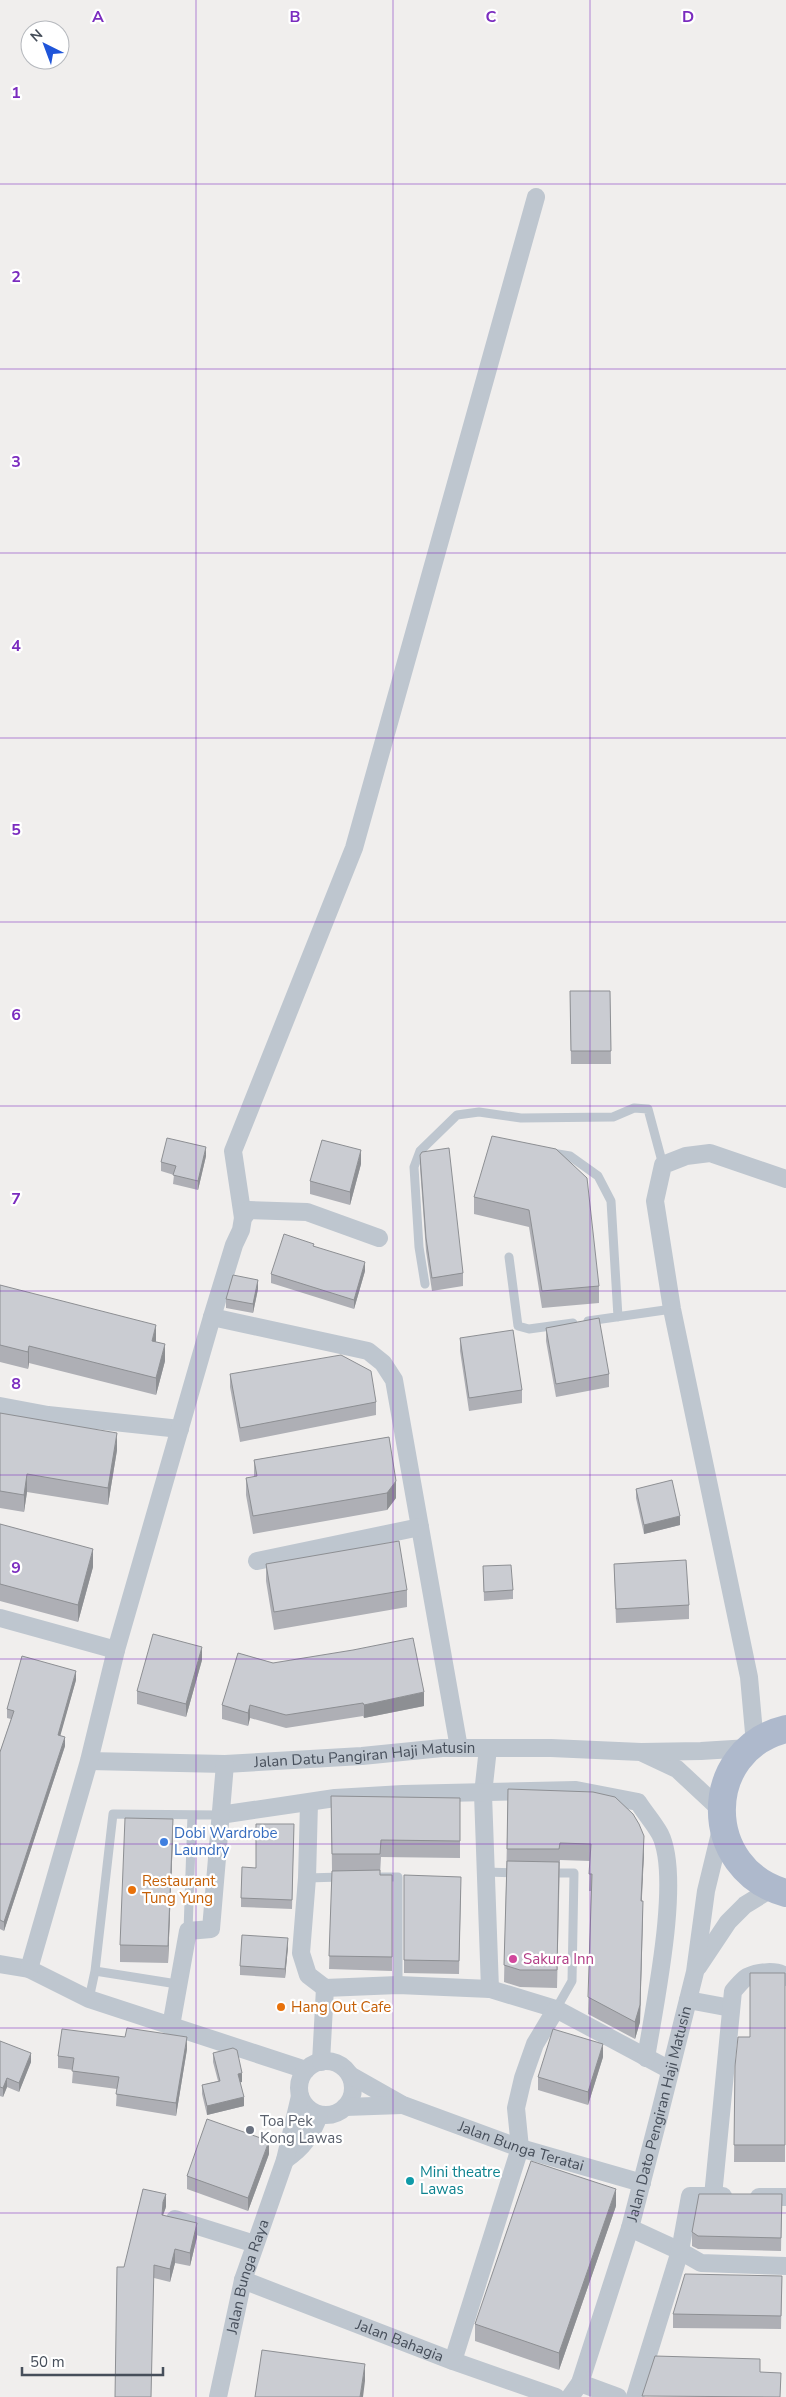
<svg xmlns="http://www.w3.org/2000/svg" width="786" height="2397" font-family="'Nunito Sans',sans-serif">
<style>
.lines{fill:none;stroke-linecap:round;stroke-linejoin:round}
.lane{stroke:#bec6cf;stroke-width:9}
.street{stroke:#bec6cf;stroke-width:18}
.primary{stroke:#aeb9cc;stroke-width:28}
.wall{fill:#aeafb5}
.shaded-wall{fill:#8d8f93}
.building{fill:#caccd2;stroke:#8d8f93}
.grid{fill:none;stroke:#7b2cbf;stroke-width:1;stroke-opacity:0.55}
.shop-dot{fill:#3f7fe0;stroke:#fff;stroke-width:2}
.food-dot{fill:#e8710a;stroke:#fff;stroke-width:2}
.hotel-dot{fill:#d1479c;stroke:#fff;stroke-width:2}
.worship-dot{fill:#6b7280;stroke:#fff;stroke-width:2}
.culture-dot{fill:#0f9aa8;stroke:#fff;stroke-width:2}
.labels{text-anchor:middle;stroke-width:4.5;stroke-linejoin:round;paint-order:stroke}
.street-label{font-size:15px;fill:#464e5a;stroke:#fff}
.shop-label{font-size:15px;fill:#366cbe;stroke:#fff;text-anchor:start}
.food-label{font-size:15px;fill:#c56008;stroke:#fff;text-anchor:start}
.hotel-label{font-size:15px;fill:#b23c85;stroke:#fff;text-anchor:start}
.worship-label{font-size:15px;fill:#5b616d;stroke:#fff;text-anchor:start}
.culture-label{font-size:15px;fill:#0d838f;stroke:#fff;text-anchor:start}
.grid-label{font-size:16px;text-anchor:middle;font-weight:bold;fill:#7b2cbf;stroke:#fff;stroke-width:4.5;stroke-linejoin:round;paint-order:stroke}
</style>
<rect width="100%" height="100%" fill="#f0eeed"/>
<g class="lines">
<path class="lane" d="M552,1153L570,1156L598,1176L611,1201L618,1317
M509,1257L518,1326L529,1329L573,1323
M425,1284L419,1247L414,1167L420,1151L457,1115L479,1112L521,1118L613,1117L634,1108L648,1109L663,1165
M588,1321L672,1309
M486,1872L517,1873
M547,1873H574L572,1981L556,2009
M382,1877H398V1985
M307,1878L341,1877
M188,1931L192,1815
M95,1971L177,1984
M89,1999L95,1971L113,1814L220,1815"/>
<g class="street">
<path d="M243,1218L233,1151L354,848L536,197"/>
<path d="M212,1317L368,1351L383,1363L394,1380L459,1748"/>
<path d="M0,1406L48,1415L180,1429"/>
<path d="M257,1561L420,1527"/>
<path d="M0,1618L116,1650"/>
<path d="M755,1744L749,1677L672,1309L655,1201L663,1165L686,1156L710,1153L786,1179"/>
<path d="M488,1748L483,1794L490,1989"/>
<path d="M643,1753L677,1769L722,1811"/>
<path id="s1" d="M89,1761L225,1764L362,1756L442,1748H551L641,1752L701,1751L749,1748"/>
<path d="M309,1803L307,1878L301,1953L308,1975L325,1988L398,1985L490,1989L556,2009L670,2070"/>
<path d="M220,1815L335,1798L403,1794L576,1790L638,1802C645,1813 654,1823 660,1834C682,1877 654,2007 646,2058"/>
<path d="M0,1964L29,1969L89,1999L306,2070"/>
<path d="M698,1967L728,1922L745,1905L771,1889"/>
<path d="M29,1969L89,1761L116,1650L212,1317L234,1245L241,1230L243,1218L249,1210L307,1212L379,1238"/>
<path d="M688,2000L731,2008"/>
<path d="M171,2026L188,1931L211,1929L225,1764"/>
<circle cx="326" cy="2088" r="27"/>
<path d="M321,2062L325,1988"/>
<path id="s2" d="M350,2075L403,2105L520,2148L642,2183"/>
<path d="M345,2107L402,2105"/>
<path d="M285,2160C303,2148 312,2135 319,2115"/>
<path d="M713,2196L733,1991C737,1987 742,1980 747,1977C758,1972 777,1969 786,1977"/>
<path d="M759,2197H786"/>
<path d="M175,2219L255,2244"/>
<path d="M630,2228L680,2251L701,2263L786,2266"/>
<path id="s3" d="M243,2280L453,2361L556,2397"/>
<path d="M453,2361L520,2148L516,2108L523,2078L535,2044L556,2009"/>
<path d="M580,2383L618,2397"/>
<path id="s4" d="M218,2397L243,2280L285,2160L300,2096"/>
<path id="s5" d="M570,2397L580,2383L630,2228L659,2116L695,1972L706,1891L722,1825"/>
<path d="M635,2397L680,2251L690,2196H723"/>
</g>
<path class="primary" d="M786,1729C700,1750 701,1870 786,1893"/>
</g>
<path class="wall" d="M570,991H610L611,1064H571Z
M556,1149L599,1286V1303L542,1308L529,1227L474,1214V1197Z
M420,1155L463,1273V1286L432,1291L426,1251L420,1168Z
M206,1156L198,1190L173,1184L174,1175L161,1171V1162Z
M361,1164L350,1205L310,1194V1181Z
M314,1247L365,1271L354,1309L271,1283V1274Z
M0,1285L156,1342L165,1361L156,1395L29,1363L28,1369L0,1362Z
M258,1289L253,1313L226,1308V1299Z
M546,1328L609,1374V1387L556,1397L546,1341Z
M460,1338L522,1390V1403L469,1411L460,1351Z
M230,1374L376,1402V1415L240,1442L230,1387Z
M0,1413L117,1450L108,1505L27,1492L24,1512L0,1508Z
M389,1437L396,1498L387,1510L253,1534L246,1495V1478L254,1477V1460Z
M636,1489L680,1525L644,1534L636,1498Z
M0,1524L93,1567L78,1622L0,1601Z
M266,1564L407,1590V1607L274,1630L266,1581Z
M614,1564L689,1605V1619L616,1623Z
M483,1566L513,1590V1599L484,1601Z
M238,1653L424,1706L364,1718L363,1716L286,1728L250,1718L248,1726L222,1719V1705Z
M202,1660L186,1717L137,1704V1691Z
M76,1680L60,1735L65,1746L4,1931L0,1929V1752L11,1719L7,1718V1709Z
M508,1789L644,1853L641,1901L643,1918L640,2022L635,2039L588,2014L591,1891H589L590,1861L560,1860L557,1988L520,1987L504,1982Z
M331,1796L460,1798V1858L381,1857L380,1875H392V1971L329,1969L332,1871Z
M294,1824L292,1909L241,1907V1898L256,1868Z
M173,1836L168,1963L120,1962V1945Z
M404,1875L461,1890L459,1974L404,1973Z
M288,1947L285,1978L240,1975V1966Z
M785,1973V2162H734L735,2066Z
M0,2041L31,2062L19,2092L7,2087L3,2097L0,2096Z
M187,2049L176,2116L116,2106L117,2089L72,2083L73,2070L58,2068V2056Z
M213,2053L242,2082H240L244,2106L207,2115L202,2094V2085L218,2081L213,2062Z
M603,2057L588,2105L538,2090V2077Z
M269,2154L248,2211L187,2189V2176Z
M782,2194L781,2251L698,2249L692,2246V2232Z
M616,2206L559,2370L475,2341V2324Z
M166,2207L163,2215L197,2237L190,2266L175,2263L170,2282L154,2278L124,2267Z
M782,2276L781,2329L673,2328V2314Z"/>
<path class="shaded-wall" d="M206,1147V1156L198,1190V1181Z
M361,1150V1164L350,1205V1192Z
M365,1262V1271L354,1309V1300Z
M258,1280V1289L253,1313V1304Z
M156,1325V1342L152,1341Z
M165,1344V1361L156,1395V1378Z
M29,1346V1363L28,1369V1352Z
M117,1433V1450L108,1505V1488Z
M27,1474V1492L24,1512V1495Z
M396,1481V1498L387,1510V1493Z
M680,1516V1525L644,1534V1525Z
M93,1549V1567L78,1622V1605Z
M202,1647V1660L186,1717V1704Z
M76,1671V1680L58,1744V1735Z
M424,1692V1706L364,1718V1705Z
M250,1705V1718L248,1726V1713Z
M65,1737V1746L4,1931V1922Z
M173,1819V1836L168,1963V1946Z
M644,1836V1853L641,1918V1901Z
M643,1901L640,2022L635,2039V2022Z
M288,1938V1947L285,1978V1969Z
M187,2037V2049L176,2116V2103Z
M603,2044V2057L588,2105V2092Z
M31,2053V2062L19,2092V2083Z
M242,2073V2082L238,2083V2074Z
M7,2078V2087L3,2097V2088Z
M244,2097V2106L207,2115V2106Z
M269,2141V2154L248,2211V2198Z
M616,2189V2206L559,2370V2353Z
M166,2194V2207L163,2215H162L163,2202Z
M197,2223V2237L190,2266V2253Z
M175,2249V2263L170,2282V2269Z
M365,2364V2381L363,2397H360Z"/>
<path class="building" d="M570,991H610L611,1051H571Z
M492,1136L556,1149L587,1178L599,1286L542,1291L529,1210L474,1197Z
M167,1138L206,1147L198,1181L173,1175L176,1166L161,1162Z
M322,1140L361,1150L350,1192L310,1181Z
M449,1148L463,1273L432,1278L426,1238L420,1155L422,1152Z
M284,1234L314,1244L313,1246L365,1262L354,1300L271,1274Z
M233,1275L258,1280L253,1304L226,1299Z
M0,1285L156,1325L152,1341L165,1344L156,1378L29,1346L28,1352L0,1345Z
M599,1318L609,1374L556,1384L546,1328Z
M513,1330L522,1390L469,1398L460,1338Z
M341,1355L371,1371L376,1402L240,1428L230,1374Z
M0,1413L117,1433L108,1488L27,1474L24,1495L0,1491Z
M389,1437L396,1481L387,1493L253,1516L246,1478L257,1476L254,1460Z
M672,1480L680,1516L644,1525L636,1489Z
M0,1524L93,1549L78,1605L0,1584Z
M399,1541L407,1590L274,1612L266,1564Z
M686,1560L689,1605L616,1609L614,1564Z
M511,1565L513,1590L484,1592L483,1566Z
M153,1634L202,1647L186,1704L137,1691Z
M413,1638L424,1692L364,1705L363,1703L286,1715L250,1705L248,1713L222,1705L238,1653L273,1663L353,1650Z
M22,1656L76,1671L58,1735L65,1737L4,1922L0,1920V1752L14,1711L7,1709Z
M508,1789L593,1792L615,1797L633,1814L639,1824L644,1836L641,1901H643L640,2005L635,2022L588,1997L592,1874H589L591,1844L560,1843L559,1849H507Z
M331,1796L460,1798V1841L381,1840L380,1854H332Z
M125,1818L173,1819L168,1946L120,1945Z
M256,1824H294L292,1900L241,1898L242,1867L256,1868Z
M507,1861L559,1862L557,1970H520L504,1965Z
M380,1870V1875H392V1957L329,1956L332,1871Z
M404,1875L461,1877L459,1961L404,1960Z
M242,1935L288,1938L285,1969L240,1966Z
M750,1973H785V2145H734L735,2066L738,2037H750Z
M127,2028L187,2037L176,2103L116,2094L119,2077L72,2071L74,2058L58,2056L62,2029L125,2037Z
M553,2029L603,2044L588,2092L538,2077Z
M0,2041L31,2053L19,2083L7,2078L3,2088L0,2087Z
M233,2048L237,2050L242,2073L238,2074L244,2097L207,2106L202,2085L220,2081L213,2053Z
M207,2119L269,2141L248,2198L187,2176Z
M531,2161L616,2189L559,2353L475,2324Z
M143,2189L166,2194L163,2202L162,2215L197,2223L190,2253L175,2249L170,2269L154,2265L151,2397H115L117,2267H124Z
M699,2194H782L781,2238L698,2236L692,2232Z
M685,2274L782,2276L781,2316L673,2314Z
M262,2350L365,2364L360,2397H255Z
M655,2356L760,2359V2372L781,2373L780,2397L642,2396Z"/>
<path class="grid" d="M196,0V2397M393,0V2397M590,0V2397M0,184H786M0,369H786M0,553H786M0,738H786M0,922H786M0,1106H786M0,1291H786M0,1475H786M0,1659H786M0,1844H786M0,2028H786M0,2213H786"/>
<circle class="shop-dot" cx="164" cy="1842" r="5"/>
<g class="food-dot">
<circle cx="132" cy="1890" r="5"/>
<circle cx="281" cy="2007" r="5"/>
</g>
<circle class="hotel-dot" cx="513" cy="1959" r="5"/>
<circle class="worship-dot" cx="250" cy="2130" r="5"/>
<circle class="culture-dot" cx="410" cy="2181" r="5"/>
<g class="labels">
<g class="street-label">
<text dy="5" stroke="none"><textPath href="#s1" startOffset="276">Jalan Datu Pangiran Haji Matusin</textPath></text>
<text dy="5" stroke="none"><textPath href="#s5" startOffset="298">Jalan Dato Pengiran Haji Matusin</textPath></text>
<text dy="5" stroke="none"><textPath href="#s2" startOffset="186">Jalan Bunga Teratai</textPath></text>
<text dy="5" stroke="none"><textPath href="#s4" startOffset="124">Jalan Bunga Raya</textPath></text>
<text dy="5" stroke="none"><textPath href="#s3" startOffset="168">Jalan Bahagia</textPath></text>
</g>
<g class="shop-label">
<text x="174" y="1838">Dobi Wardrobe<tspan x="174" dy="17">Laundry</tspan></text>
</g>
<g class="food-label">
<text x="142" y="1886">Restaurant<tspan x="142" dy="17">Tung Yung</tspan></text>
<text x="291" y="2012">Hang Out Cafe</text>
</g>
<g class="hotel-label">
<text x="523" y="1964">Sakura Inn</text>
</g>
<g class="worship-label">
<text x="260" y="2126">Toa Pek<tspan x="260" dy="17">Kong Lawas</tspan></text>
</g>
<g class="culture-label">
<text x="420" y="2177">Mini theatre<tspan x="420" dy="17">Lawas</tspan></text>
</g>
</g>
<g class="grid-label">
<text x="98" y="22">A</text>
<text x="295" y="22">B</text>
<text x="491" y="22">C</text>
<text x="688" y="22">D</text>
<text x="16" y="98">1</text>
<text x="16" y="282">2</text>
<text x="16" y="467">3</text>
<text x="16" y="651">4</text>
<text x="16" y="835">5</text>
<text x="16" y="1020">6</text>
<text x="16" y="1204">7</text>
<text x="16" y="1389">8</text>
<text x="16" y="1573">9</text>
</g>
<g transform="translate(45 45) rotate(318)"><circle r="24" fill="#ffffff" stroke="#b5b8bd"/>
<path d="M0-4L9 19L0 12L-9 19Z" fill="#1f55d9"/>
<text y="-8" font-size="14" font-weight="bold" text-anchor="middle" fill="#464e5a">N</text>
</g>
<path d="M22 2367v8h141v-8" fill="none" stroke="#464e5a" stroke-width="2.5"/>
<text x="30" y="2367" font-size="15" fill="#464e5a" stroke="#ffffff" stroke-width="4" paint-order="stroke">50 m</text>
</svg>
